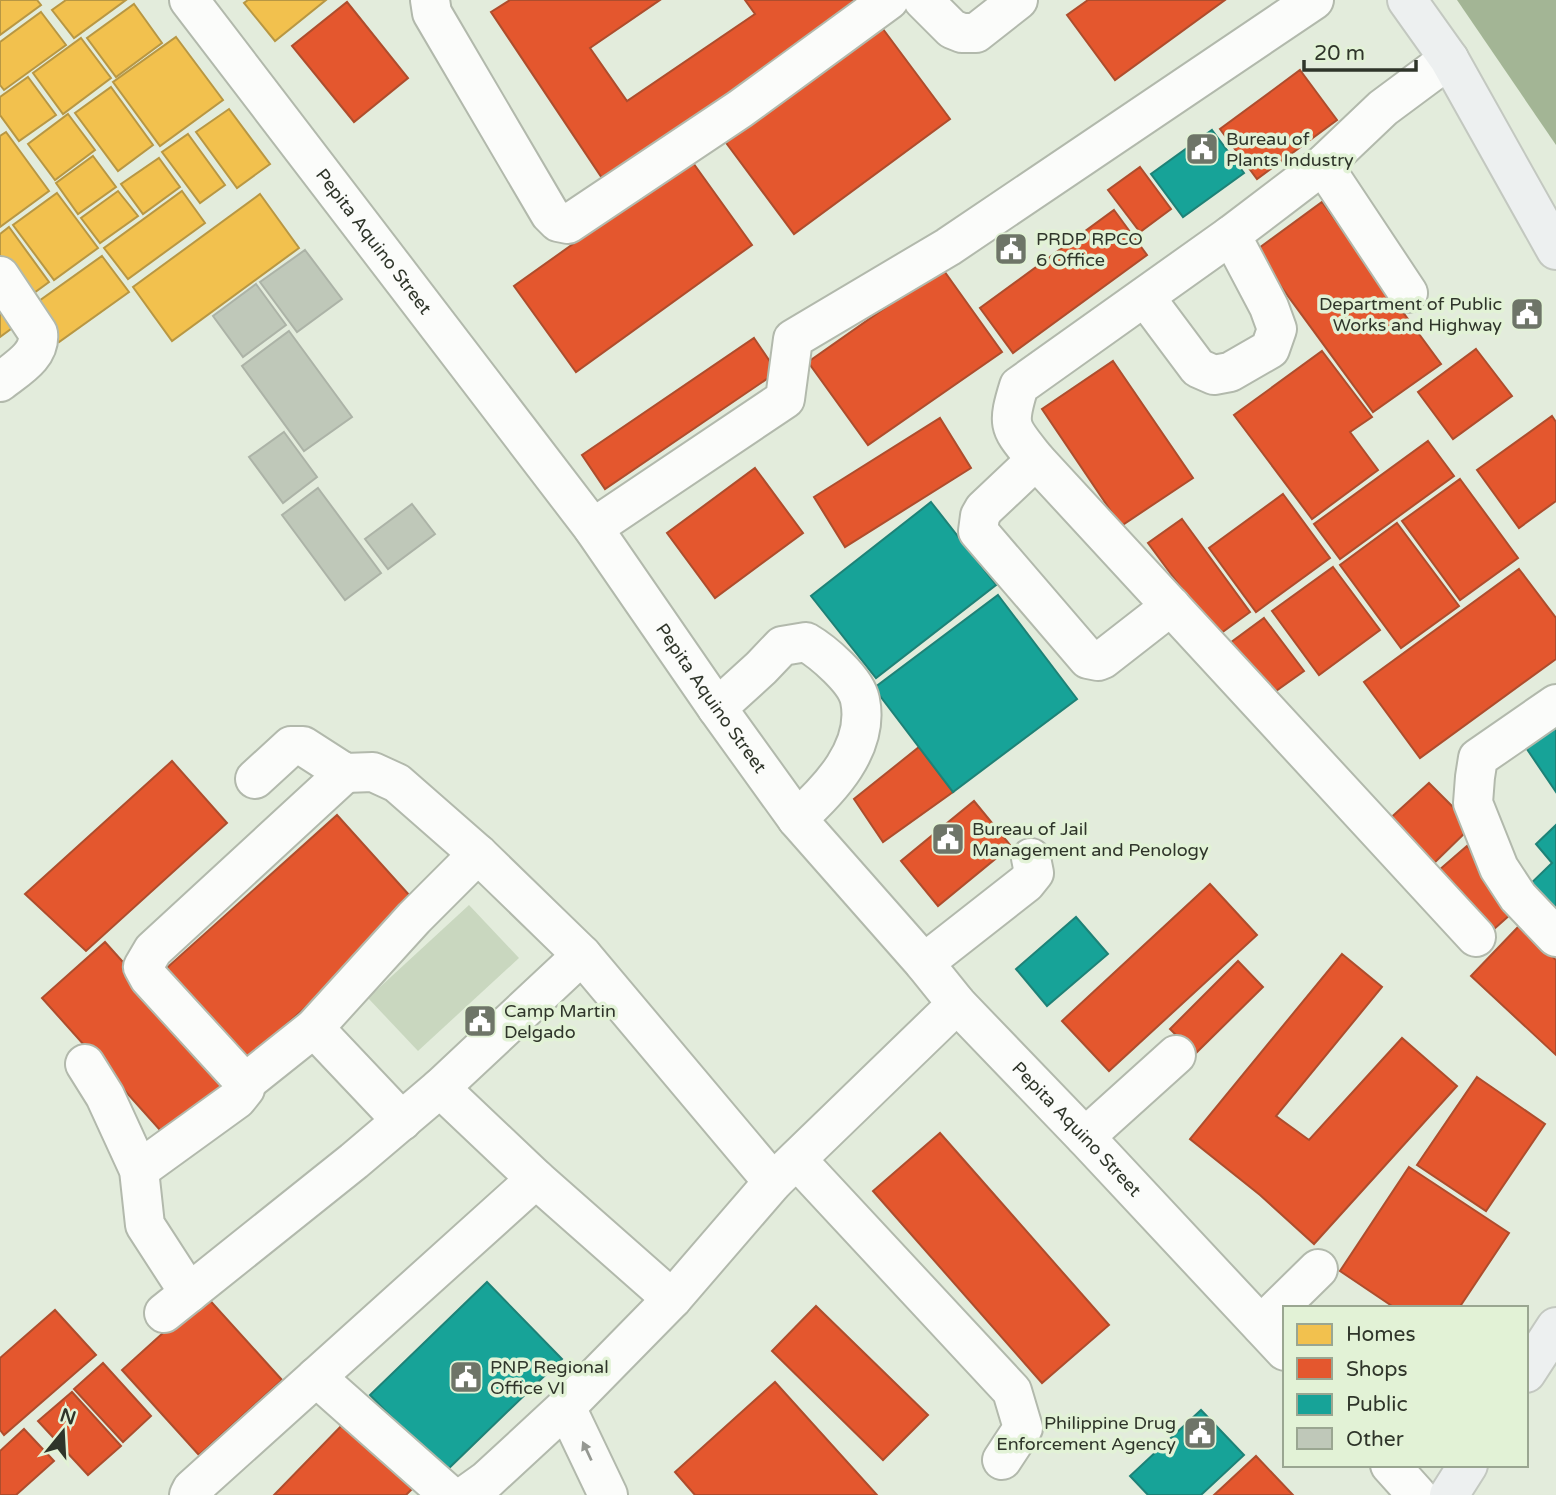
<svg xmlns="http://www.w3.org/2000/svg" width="1556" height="1495" font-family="'Varela Round',sans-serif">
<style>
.green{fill:#c9d7bf}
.water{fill:#a3b595}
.homes{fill:#f2c14e;stroke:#b89743;stroke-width:2}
.shops{fill:#e4572e;stroke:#ae4d2d;stroke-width:2}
.public{fill:#17a398;stroke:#1e8277;stroke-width:2}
.building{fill:#bfc8b9;stroke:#acb3a7;stroke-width:2}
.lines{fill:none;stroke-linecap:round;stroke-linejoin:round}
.minor-casing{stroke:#b2b9ac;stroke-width:42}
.major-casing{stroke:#c3c8c0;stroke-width:42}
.minor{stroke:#fbfcfa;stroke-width:38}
.major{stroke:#edf0f0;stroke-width:38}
.oneway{fill:#959892}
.labels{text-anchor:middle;stroke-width:7;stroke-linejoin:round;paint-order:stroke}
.poi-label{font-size:18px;fill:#2f352a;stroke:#e2f2d6;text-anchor:start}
.street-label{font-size:18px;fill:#2f352a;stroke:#e2f2d6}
</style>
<rect width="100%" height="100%" fill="#e3ecdc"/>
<path class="green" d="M469,905L519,958L418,1051L368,998Z"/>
<path class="water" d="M1457,0H1556V145Z"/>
<path class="homes" d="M0,0H37L41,5L0,35Z
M66,0H126L74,38L52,10Z
M248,0H326L275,41L244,3Z
M134,4L162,43L116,77L87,38Z
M41,12L66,45L4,90L0,85V42Z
M176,37L223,100L160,146L113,82Z
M81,38L111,78L63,114L33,73Z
M28,77L56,115L19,141L0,115V97Z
M111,87L153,145L118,171L75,113Z
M229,109L270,164L237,188L196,132Z
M68,114L95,150L55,180L28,144Z
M6,132L49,191L0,227V136Z
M188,134L225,185L200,203L162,152Z
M93,156L116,187L78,214L56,183Z
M159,158L180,187L143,214L121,184Z
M118,191L138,216L100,243L81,218Z
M182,191L205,223L128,279L104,248Z
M57,193L98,248L54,280L13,225Z
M260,194L299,248L172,341L133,287Z
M9,227L49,282L27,298L0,261V234Z
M102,256L129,292L59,342L32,306Z
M0,305L15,326L0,337Z"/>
<path class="shops" d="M510,0H660L590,48L627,101L755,14L745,0H871L602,178L491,12Z
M1088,0H1225L1115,80L1067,15Z
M347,2L408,78L354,122L292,46Z
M880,25L950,119L794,234L724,140Z
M1300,70L1337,120L1257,179L1220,129Z
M691,160L752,245L576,372L514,286Z
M1140,167L1171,209L1140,232L1108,190Z
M1322,202L1441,364L1373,412L1255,251Z
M1114,210L1147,255L1013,353L980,308Z
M942,268L1002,352L868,445L808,362Z
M754,338L777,372L605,489L582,455Z
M1476,349L1512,396L1453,439L1418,392Z
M1322,351L1372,417L1350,432L1378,470L1312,519L1234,415Z
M1113,361L1193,478L1121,526L1042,409Z
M1552,416L1556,422V501L1519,528L1477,470Z
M940,418L971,468L845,547L814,497Z
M1428,441L1454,476L1340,559L1314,524Z
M755,468L803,533L715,598L667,533Z
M1460,479L1518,558L1460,600L1402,521Z
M1283,494L1330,558L1256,612L1209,548Z
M1182,519L1250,612L1217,636L1148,543Z
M1397,523L1459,606L1401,648L1340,565Z
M1333,567L1380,630L1319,675L1272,611Z
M1519,569L1556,618V659L1420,758L1364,682Z
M1264,618L1304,671L1269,696L1230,643Z
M919,747L953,792L883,842L854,799Z
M172,761L227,823L86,951L25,894Z
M1429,783L1472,826L1429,868L1385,823Z
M974,801L1011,846L938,906L901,861Z
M337,815L419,906L242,1064L160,974Z
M1467,846L1520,906L1485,937L1431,877Z
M1210,884L1257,935L1109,1071L1062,1021Z
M1519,926L1556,960V1055L1471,976Z
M105,942L232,1084L169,1140L42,998Z
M1342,954L1382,987L1276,1116L1309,1140L1402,1038L1457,1086L1314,1244L1260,1195L1190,1139Z
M1238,961L1263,987L1195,1054L1170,1029Z
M1477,1077L1545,1124L1486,1211L1417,1165Z
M940,1133L1109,1325L1042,1383L873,1191Z
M1409,1167L1509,1233L1459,1308H1395L1340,1271Z
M205,1295L282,1380L199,1455L122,1370Z
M816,1306L928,1415L883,1460L772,1351Z
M55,1310L96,1355L4,1435L0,1430V1358Z
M103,1363L151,1416L123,1442L74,1389Z
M775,1382L877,1495H695L675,1472Z
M72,1392L121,1446L88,1475L38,1421Z
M349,1418L417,1484L406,1495H274Z
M24,1429L54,1461L16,1495H0V1451Z
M1256,1456L1293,1495H1214Z"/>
<path class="public" d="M1212,130L1244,173L1183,217L1151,174Z
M931,502L996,585L876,678L811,596Z
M998,595L1077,699L953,792L874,688Z
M1556,710V792L1518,736Z
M1556,825V935L1519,895L1552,863L1536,844Z
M1076,917L1108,954L1047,1006L1016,969Z
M487,1282L562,1359L445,1472L370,1395Z
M1201,1410L1244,1455L1201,1495H1148L1130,1476Z"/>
<path class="building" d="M305,250L342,299L297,332L260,282Z
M256,284L286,325L243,357L213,316Z
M289,331L352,417L304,451L242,366Z
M284,432L317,477L283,503L249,457Z
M318,488L381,573L345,600L282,515Z
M412,504L435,534L388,569L365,539Z"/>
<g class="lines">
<defs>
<g id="minor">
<path id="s1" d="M189,0L593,528L717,708L797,819L924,963L957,1004L1085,1137L1285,1351"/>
<path d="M430,0L432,13L550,214L558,222L568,224L740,109L889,0"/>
<path d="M923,0L952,29L962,33H976L1018,0"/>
<path d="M1449,59L1383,108L1323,165L1231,235L1019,386C1006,428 1010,427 1036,460L1476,937"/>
<path d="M1323,165L1408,293"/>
<path d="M0,276L38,333C41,356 16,369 0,382"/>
<path d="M1145,297L1198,368L1214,375L1230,372L1270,349L1277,329L1269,307L1231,235"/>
<path d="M1036,460L984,509L980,516L978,531L1088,659L1098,661L1103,659L1171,606"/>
<path d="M593,528L785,399L793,339L948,247L1314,0"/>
<path d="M1556,704L1478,758L1475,777L1473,803L1499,868L1518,897L1556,937"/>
<path d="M717,708L761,668L782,646L806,642C823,652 856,680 860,700C870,748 829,790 797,819"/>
<path d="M255,779L291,746H303L345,773L373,772L397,783L478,854L582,955L773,1182"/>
<path d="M924,963L1026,883L1034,873L1031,858"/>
<path d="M314,1028L402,1121"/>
<path d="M85,1064L105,1096L139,1170L145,1225L189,1293"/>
<path d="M245,1083L314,1028L414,918L478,854"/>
<path d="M440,1088L536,1179L672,1299"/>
<path d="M1085,1137L1176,1055"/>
<path d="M797,1160L1012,1391L1023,1428L1002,1460"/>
<path d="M139,1170L237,1099L245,1089V1083L149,978L143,967L153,950L345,773"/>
<path d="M164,1313L354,1161L440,1088L582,955"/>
<path d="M1261,1325L1318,1269"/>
<path d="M316,1377L449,1495"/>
<path d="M566,1407L608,1495"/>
<path d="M1390,1465L1417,1495"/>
<path d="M189,1495L192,1489L536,1179"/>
<path d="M466,1495L487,1480L566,1407L672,1299L773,1182L957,1004"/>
</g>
<path id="major" d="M1407,0L1449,59L1556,250
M1526,1373L1556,1327
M1449,1495L1468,1465"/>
</defs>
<use href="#minor" class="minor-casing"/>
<use href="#major" class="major-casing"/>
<use href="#minor" class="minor"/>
<use href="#major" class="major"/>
</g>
<defs><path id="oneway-solid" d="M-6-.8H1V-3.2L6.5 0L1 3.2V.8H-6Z" transform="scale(1.75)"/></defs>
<use class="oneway" href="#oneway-solid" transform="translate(587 1451) rotate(-115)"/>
<defs>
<symbol id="civic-square" viewBox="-11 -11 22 22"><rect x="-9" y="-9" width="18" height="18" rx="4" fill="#6e7568" stroke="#e2f2d6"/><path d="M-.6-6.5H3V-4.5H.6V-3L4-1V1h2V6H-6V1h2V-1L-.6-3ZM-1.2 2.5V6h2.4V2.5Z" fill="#fff"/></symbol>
</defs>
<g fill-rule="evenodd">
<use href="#civic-square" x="1183" y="130" width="38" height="38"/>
<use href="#civic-square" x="992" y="230" width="38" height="38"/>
<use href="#civic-square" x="1508" y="295" width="38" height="38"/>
<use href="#civic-square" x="929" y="820" width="38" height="38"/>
<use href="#civic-square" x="461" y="1002" width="38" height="38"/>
<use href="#civic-square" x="447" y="1358" width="38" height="38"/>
<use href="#civic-square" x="1181" y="1414" width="38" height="38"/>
</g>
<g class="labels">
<g class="poi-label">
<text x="1226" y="145">Bureau of<tspan x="1226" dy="21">Plants Industry</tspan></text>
<text x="1036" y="245">PRDP RPCO<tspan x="1036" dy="21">6 Office</tspan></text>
<text x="1502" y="310" text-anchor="end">Department of Public<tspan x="1502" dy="21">Works and Highway</tspan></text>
<text x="972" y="835">Bureau of Jail<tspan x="972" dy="21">Management and Penology</tspan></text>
<text x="504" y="1017">Camp Martin<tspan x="504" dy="21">Delgado</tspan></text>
<text x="490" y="1373">PNP Regional<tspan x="490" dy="21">Office VI</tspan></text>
<text x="1176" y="1429" text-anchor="end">Philippine Drug<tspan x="1176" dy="21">Enforcement Agency</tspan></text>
</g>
<g class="street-label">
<text dy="6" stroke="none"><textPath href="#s1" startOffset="304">Pepita Aquino Street</textPath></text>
<text dy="6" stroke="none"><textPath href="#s1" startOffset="872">Pepita Aquino Street</textPath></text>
<text dy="6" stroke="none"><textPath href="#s1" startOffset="1438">Pepita Aquino Street</textPath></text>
</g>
</g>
<rect x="1283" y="1306" width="245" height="161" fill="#e2f2d6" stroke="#9aa691" stroke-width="2"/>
<rect x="1297" y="1324" width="35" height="21" fill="#f2c14e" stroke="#9aa691" stroke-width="2"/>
<text x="1346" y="1341" font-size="21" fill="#2f352a">Homes</text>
<rect x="1297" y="1358" width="35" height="21" fill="#e4572e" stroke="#9aa691" stroke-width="2"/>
<text x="1346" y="1376" font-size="21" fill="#2f352a">Shops</text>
<rect x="1297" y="1394" width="35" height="21" fill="#17a398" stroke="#9aa691" stroke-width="2"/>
<text x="1346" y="1411" font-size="21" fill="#2f352a">Public</text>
<rect x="1297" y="1428" width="35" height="21" fill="#bfc8b9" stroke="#9aa691" stroke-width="2"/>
<text x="1346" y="1446" font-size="21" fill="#2f352a">Other</text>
<g transform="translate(63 1432) rotate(18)" stroke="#e2f2d6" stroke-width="5" paint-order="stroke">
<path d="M0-5L12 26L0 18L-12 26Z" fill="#2f352a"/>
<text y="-10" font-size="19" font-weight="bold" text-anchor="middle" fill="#2f352a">N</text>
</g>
<path d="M1304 60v10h112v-10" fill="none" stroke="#2f352a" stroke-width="3.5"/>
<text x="1314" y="60" font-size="21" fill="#2f352a" stroke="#e2f2d6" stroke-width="5" paint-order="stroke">20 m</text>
</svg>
